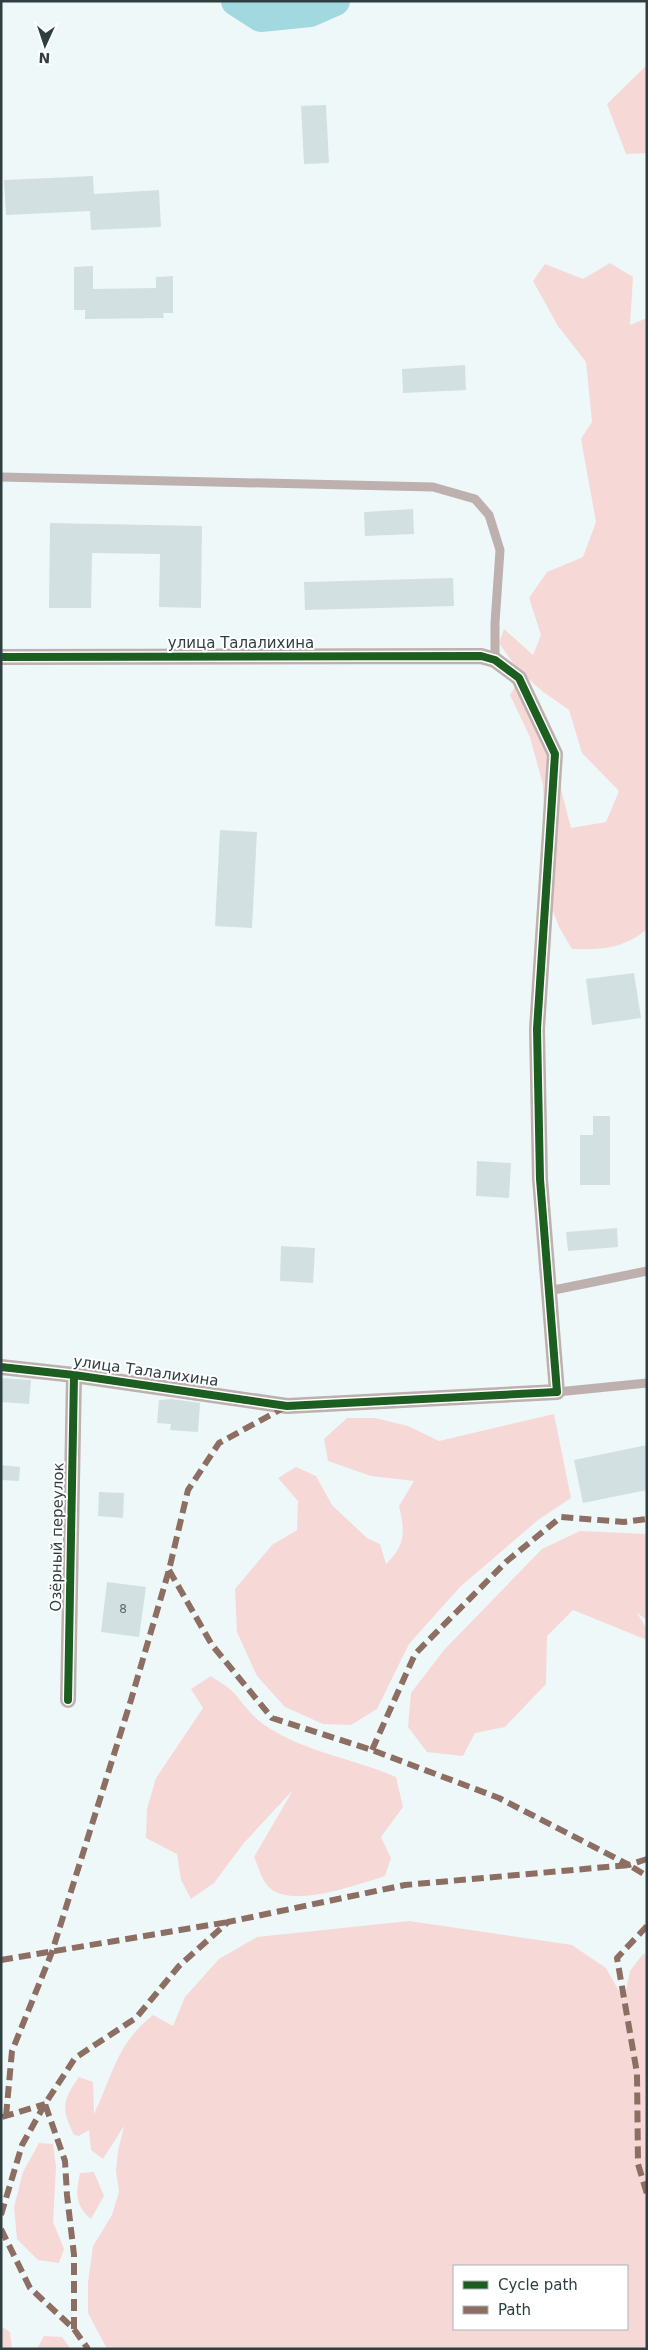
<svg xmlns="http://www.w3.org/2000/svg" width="648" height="2350" font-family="'DejaVu Sans',sans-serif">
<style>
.green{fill:#f6d9d6;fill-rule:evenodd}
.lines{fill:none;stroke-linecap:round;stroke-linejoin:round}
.river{stroke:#a2d8e0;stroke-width:30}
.building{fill:#d3e0e1}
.lane{stroke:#bdb0ae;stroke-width:9}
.street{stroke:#bdb0ae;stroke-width:16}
.quiet{stroke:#8d6e63;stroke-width:6;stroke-dasharray:12 6;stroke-linecap:butt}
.cycleway-casing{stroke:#fff;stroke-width:11}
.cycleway{stroke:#1b5e20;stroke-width:8}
.labels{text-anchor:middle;stroke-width:4;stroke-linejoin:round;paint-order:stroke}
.number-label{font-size:12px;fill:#5a696c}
.street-label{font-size:15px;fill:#2e3e41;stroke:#fff}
</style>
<rect width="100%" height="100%" fill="#eef8f9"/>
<path class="green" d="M236,1H335L310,12L261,17Z
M647,65V153L626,154L607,104Z
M610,263L633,277L630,325L647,318V929C623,949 602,950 572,949L559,927L548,898L543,785L530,737L510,695L515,686L541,712L571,828L606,822L619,791L582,753L569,710L542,691L517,669L499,643L504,629L533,655L541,635L529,598L547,572L583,557L596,522L581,439L592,422L586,362L558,326L533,281L545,264L583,279Z
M554,1414L571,1498L538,1520L460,1587L409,1644L377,1709L351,1725L323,1724L285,1707L257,1676L237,1632L235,1589L272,1545L297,1530L298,1501L278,1478L296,1467L316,1476L332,1505L367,1538L380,1544L386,1564C406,1545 405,1532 399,1506L414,1481L371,1476L328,1461L324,1439L347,1418H375L408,1426L439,1441Z
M580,1531L647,1534V1620L637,1613L647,1629V1640L573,1610L547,1636L546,1684L505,1727L475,1733L463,1756L427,1752L408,1727L411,1693L444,1650L542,1549Z
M211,1676C218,1681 227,1686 233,1692C249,1710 252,1718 274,1731C311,1753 357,1760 396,1777L403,1807L381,1837L391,1858L385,1876C359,1884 287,1911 267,1885C261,1878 258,1865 254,1857L293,1790L243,1844L214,1883L191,1899L181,1880L177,1854L146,1838L147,1809L156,1778L203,1708L191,1689Z
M409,1921L572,1945L606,1968L624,2000L630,1971L643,1954L647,1955V2349H107L88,2313V2283L93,2246L112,2215L119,2192L116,2171L118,2151L124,2126L103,2159L91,2150L89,2130L79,2136L74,2135C61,2109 62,2101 79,2077L93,2082L94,2114C114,2073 115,2046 153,2015L173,2026L185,1997L219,1959L257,1937ZM454,2266H627V2329H454Z
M39,2143L53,2144L56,2167L53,2222L64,2249L59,2263L38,2260L17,2239L14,2207L23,2172Z
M94,2172L104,2196L91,2219C74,2205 76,2192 80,2173Z
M1,2326L10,2332L12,2349H1Z
M44,2336L62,2337L71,2349H37Z"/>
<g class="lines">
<path class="river" d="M236,1L261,17L310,12L335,1"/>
</g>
<path class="building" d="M326,105L329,163L304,164L301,106Z
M93,176L94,194L159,190L161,227L91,230L90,211L6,215L4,180Z
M93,266V289L156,288V277L173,276V313H163L164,318L85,319V310H74V267Z
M465,365L466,390L403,393L402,369Z
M413,509L414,534L365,536L364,512Z
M50,523L202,526L201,608L159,607L160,554L92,553L91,608H49Z
M453,578L454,606L305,610L304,582Z
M220,830L257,832L252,928L215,926Z
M634,973L641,1018L592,1025L586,979Z
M593,1116H610V1185H580V1135H593Z
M477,1161L511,1163L509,1198L476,1196Z
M617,1228L618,1247L568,1251L566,1232Z
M281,1246L315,1248L313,1283L280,1281Z
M2,1378L31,1380L29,1404L1,1402Z
M172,1399L200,1403L198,1432L170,1430L171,1424L157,1423L159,1400Z
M647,1445V1490L583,1503L574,1460Z
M1,1465L20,1467L19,1481L1,1480Z
M99,1492L124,1493L123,1518L98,1516Z
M107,1582L146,1587L139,1637L101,1632Z"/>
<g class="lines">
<path class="lane" d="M1,477L433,487L475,499L489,515L500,550L495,623V660
M549,1291L647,1271
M557,1392L647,1383"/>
<path class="street" d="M1,657L481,656L495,660L519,678L555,754L537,1029L540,1179L557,1392L287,1406L74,1375L1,1367
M68,1700L74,1375"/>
<path class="quiet" d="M169,1570L212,1645L272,1718L372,1750L499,1798L629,1865L647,1859
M372,1750L415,1654L507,1561L561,1517L624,1522L647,1519
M647,1926L617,1958L637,2073L638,2164L647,2194
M1,1960L228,1922
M6,2116L12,2051L52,1952L131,1700L169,1570L188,1490L219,1443L287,1406
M2,2117L45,2104
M1,2215L22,2145L45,2104
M1,2229L30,2288L74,2329L88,2349
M74,2329V2255L67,2195L65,2161L45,2104L75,2058L136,2018L179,1966L228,1922L405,1885L629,1865L647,1876"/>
<defs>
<path id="cycleway" d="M1,657L481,656L495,660L519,678L555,754L537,1029L540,1179L557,1392L287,1406L74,1375L1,1367
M68,1700L74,1375"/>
</defs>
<use href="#cycleway" class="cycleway-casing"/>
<use href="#cycleway" class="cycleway"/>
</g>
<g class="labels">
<g class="number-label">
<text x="123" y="1613">8</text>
</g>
<g class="street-label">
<text x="241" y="648">улица Талалихина</text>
<text transform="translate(146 1371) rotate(8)" y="5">улица Талалихина</text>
<text transform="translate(57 1537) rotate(-89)" y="5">Озёрный переулок</text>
</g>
</g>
<rect width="648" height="2350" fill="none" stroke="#2e3e41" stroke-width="5"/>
<rect x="453" y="2265" width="175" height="65" fill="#ffffff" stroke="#abb2b3"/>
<rect x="463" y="2281" width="25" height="8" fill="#1b5e20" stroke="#abb2b3"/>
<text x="498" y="2290" font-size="15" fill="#2e3e41">Cycle path</text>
<rect x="463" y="2306" width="25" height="8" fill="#8d6e63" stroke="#abb2b3"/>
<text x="498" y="2315" font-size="15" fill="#2e3e41">Path</text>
<g transform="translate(45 45) rotate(183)" stroke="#ffffff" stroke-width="4" paint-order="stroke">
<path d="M0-4L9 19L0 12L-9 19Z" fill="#2e3e41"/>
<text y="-8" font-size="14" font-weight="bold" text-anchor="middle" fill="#2e3e41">N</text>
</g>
</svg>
